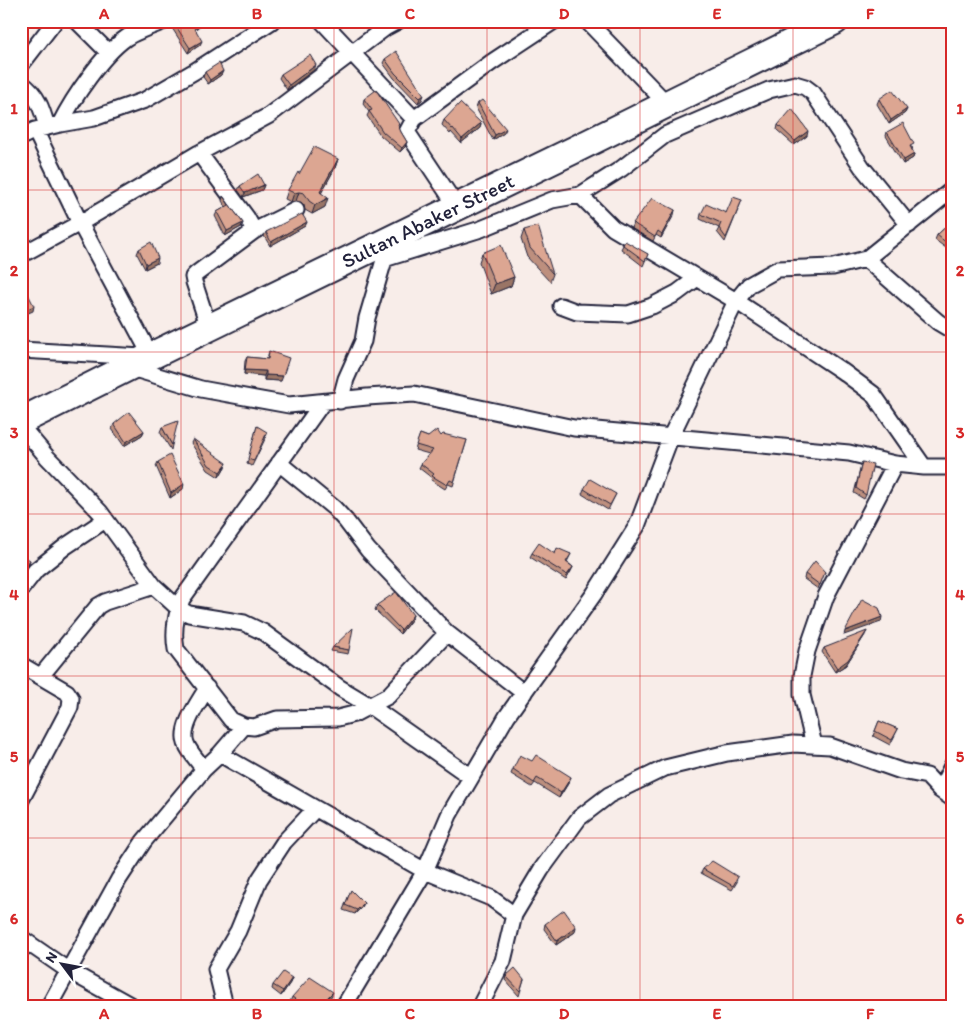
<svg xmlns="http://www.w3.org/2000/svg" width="974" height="1027" font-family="Itim,sans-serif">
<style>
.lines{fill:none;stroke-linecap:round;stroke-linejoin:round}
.street-casing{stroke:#22223b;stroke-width:19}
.highway-casing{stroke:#22223b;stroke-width:30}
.street{stroke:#fff;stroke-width:15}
.highway{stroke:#fff;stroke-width:26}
.wall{fill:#bd8f7e;stroke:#22223b}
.shaded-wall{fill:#9a7466;stroke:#22223b}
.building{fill:#dca692;stroke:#22223b}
.grid{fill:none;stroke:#d62828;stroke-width:1;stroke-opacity:0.55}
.labels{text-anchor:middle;stroke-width:4;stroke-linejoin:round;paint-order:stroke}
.street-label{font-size:21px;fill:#22223b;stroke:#fff}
.neatline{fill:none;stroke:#d62828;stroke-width:2}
.grid-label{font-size:16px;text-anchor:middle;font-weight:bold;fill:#d62828}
</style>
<rect width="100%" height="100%" fill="#f8ede9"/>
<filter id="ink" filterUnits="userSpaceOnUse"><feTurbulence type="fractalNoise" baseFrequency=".02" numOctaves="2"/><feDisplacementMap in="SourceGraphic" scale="10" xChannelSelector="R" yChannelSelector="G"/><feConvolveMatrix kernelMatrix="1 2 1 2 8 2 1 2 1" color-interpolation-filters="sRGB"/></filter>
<g filter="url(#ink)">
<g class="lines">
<defs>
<path id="street" d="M77,21L108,52
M322,21L414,119
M587,21L667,104
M21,65L55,21
M21,83C38,95 42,109 47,127
M60,124C73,98 102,55 126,38C136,31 152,26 165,21
M35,130L80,223L151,356
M21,137L35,130L60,124L94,118L145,100L195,71L272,21
M199,153L247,218L254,231
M580,195L613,228L736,301L842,371L873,394L924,467
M457,207L407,132L414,119L492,62L554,21
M21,255L80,223L199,153L268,116L385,28L398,21
M384,259L481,229L552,200L580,195L621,169L665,135L769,90L795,84L805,87L813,93L862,167L909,225
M866,259L938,322L953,331
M561,306L577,312L628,314L652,306L677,293L697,278
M209,328L194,282L193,277L196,274L254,231L296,210
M21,350L142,357
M128,367L201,389L289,405L367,397L414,394L574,428L849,453L895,464L924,467H953
M340,401L346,379L363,341L367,318L387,250
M323,402L182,599C176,614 173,633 176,649L231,720L244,726L254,727L277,719L338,718L354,714L388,696L447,633
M21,426L47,457L100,512L154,586L178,608L189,614L244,623L263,632L340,688L370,706L471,777
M279,463L334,508L346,521L368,550L447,633L524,693
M21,589L36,570L66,546L105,520
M21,665L67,692L71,698L70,707L21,800
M41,676L98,606L105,602L154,586
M814,745L802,695V676L807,651L826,596L895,464
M220,754L425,871L491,898L514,915
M204,769C198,761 189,752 186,743C180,727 199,702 207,688
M940,790L953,764
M21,938L69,971L132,1006
M49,1006L119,879L144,841L204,769L220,754L244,726
M225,1006L216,969L238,931L259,880L284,842L315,809
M344,1006L425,871L449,815L507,716L594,594L637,526L671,436L736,301L749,285L778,269L833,267L866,259L953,189
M480,1006L503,961L514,915L541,870L579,818L609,795L665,768L727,753L793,744L830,746L901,771L927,776L940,790L953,799"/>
<path id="highway" d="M21,421L151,356L576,149L835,21"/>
</defs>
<use href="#street" class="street-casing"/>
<use href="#highway" class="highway-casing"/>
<use href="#street" class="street"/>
<use href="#highway" class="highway"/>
</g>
<path class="wall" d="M203,21L202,24L195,29L200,45L188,53L172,28L174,23Z
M385,59L422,100L418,103L394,78L383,63Z
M314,70L287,90L279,78L281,74Z
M223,71L221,75L208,84L203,77L205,72Z
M364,99L398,126L401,132L407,142L405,147L400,152L381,136L367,116L369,112L363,104Z
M879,99L907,109L905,113L889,124L877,104Z
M478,103L504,133L493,140L476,108Z
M444,120L481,123L480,128L461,143L451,132L450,134L442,125Z
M778,125L807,136L794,145L777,130Z
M887,132L913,148L912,149L914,154L913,158L903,164L886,136Z
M338,159L335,168L321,193L325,207L312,214L305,210L304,205L301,202L296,201L291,202L285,199L288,190L299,174Z
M264,185L262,190L243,197L238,190L240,186Z
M223,196L243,223L241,227L225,236L215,216L217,212L226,207L222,201Z
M742,200L725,242L717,232L719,228L700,219L701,214L726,213Z
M675,210L661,238L656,235L653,241L631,228L633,223Z
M953,210V240L946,248L935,240L937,235L952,221L948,218L950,213Z
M307,222L305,226L270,246L264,236L266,232Z
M524,230L553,274L550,282L527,257L521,239Z
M623,245L648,254L643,266L621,249Z
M139,249L157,263L145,269L137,254Z
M482,253L514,277L511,286L491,294L479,262Z
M269,351L281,381L264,380V376L244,374L245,361L247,357L267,359Z
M114,424L144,431L142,435L124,446L112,429Z
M257,426L266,437L252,466L247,464Z
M162,427L172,445L171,450L160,432Z
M420,434L428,437L441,436L467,440L453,486L448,484L445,489L431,480L432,478L419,468L421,464L429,454L415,450Z
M193,439L225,467L219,477L208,470L191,443Z
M158,462L183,489L170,498L156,466Z
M862,462L866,495L864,499L854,493Z
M584,489L616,494L608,510L582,494Z
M532,553L571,554L567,562L573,567L571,571L566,580L530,557Z
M825,572L818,589L804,579L805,574Z
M377,605L413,615L411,620L400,634L375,610Z
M865,635L846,665L835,672L822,652L824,648Z
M333,647L349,650L348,654L331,651Z
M879,721L898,729L890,745L873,736Z
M513,769L569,782L559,798L535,783L532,787L511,774Z
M703,869L737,882L732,890L701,873Z
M351,890L364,903L362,907L355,914L343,910Z
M545,924L575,932L556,945L544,929Z
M506,976L524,979L519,996L505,980Z
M292,978L290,983L281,996L272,989L273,985Z
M292,997H331L322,1006H296L290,1002Z"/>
<path class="shaded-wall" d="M201,21H203L202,24L192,32L194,27Z
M202,41L200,45L188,53L190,48Z
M316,65L314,70L287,90L289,85Z
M223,71L221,75L208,84L210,80Z
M424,95L422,100L418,103L420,98Z
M907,109L905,113L889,124L891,120Z
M481,123L480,128L461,143L462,139Z
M506,129L504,133L493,140L495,135Z
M808,131L807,136L794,145L795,141Z
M407,142L405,147L400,152L402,148Z
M914,154L913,158L903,164L904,160Z
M338,159L335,168L317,201L320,192Z
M264,185L262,190L243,197L245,193Z
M299,192L296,201L291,202L294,193Z
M328,198L325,207L312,214L315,205Z
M675,210L674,215L661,238L662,234Z
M307,222L305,226L270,246L271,242Z
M243,223L241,227L225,236L227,231Z
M953,238V240L946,248L948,244Z
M158,258L157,263L145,269L146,264Z
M514,277L511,286L491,294L495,284Z
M34,306L33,311L21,316V312Z
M245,370L266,371L264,376L244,374Z
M266,375L283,376L281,381L264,380Z
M144,431L142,435L124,446L126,442Z
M227,463L225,467L219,477L220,472Z
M184,484L183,489L170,498L171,493Z
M30,560L29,564L21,574V572Z
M573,567L571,571L566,580L567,575Z
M413,615L411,620L400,634L401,630Z
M882,617L881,622L844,635L845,631Z
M867,631L865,635L846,665L835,672L837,668Z
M571,777L569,782L559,798L561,793Z
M364,903L362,907L355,914L357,910Z
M576,927L575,932L556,945L557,941Z
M292,978L290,983L281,996L283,991Z
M333,992L331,997L322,1006H319Z"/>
<path class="building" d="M176,21H201L194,27L202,41L190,48L174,23Z
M396,51L424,95L420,98L395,73L385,59Z
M310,55L316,65L289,85L281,74Z
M219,63L223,71L210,80L205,72Z
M376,90L399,124L398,125L401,132L407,142L402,148L383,132L369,111L372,110L364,99Z
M892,90L907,109L891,120L879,99Z
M482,100L506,129L495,135L478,103Z
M460,103L481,123L462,139L453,128L452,129L444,120Z
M792,109L808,131L795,141L778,125Z
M903,123L914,144L910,146L914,154L904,160L887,132Z
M314,147L338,159L320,192L328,198L315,205L309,201L307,197L304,193L299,192L294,193L288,190L298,172L299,174Z
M258,174L264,185L245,193L240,186Z
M223,196L243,223L227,231L217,212L229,205Z
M733,197L742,200L726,238L719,228L721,223L701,214L706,204L726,213Z
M652,198L675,210L662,234L658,231L655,237L633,223Z
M302,214L307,222L271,242L266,232Z
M953,220V238L948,244L937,235Z
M538,226L553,274L530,248L524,230Z
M625,241L648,254L645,261L623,245Z
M151,242L158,258L146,264L139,249Z
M501,245L514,277L495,284L482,253Z
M21,280L34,306L21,312Z
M269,351L289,358L283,376L266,375V371L245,370L247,357L268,359Z
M129,412L144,431L126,442L114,424Z
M178,421L172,445L162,427Z
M257,426L267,432L254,461L248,459Z
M437,430L441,436L443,434L467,440L454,482L450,480L447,485L432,476L434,474L421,464L433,450L416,445L420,434L428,437Z
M193,439L227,463L220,472L209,465Z
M170,455L184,484L171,493L158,462Z
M862,462L873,464L866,495L856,488Z
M590,479L616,494L610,505L584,489Z
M539,543L555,554L557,548L571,554L566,562L573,567L567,575L532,553Z
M21,554L30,560L21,572Z
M815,561L825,572L820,585L805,574Z
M396,592L413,615L401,630L377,605Z
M862,599L879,608L882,617L845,631Z
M353,628L349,650L333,647Z
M867,631L848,660L837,668L824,648Z
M879,721L898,729L892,740L875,731Z
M520,755L532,761L536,755L571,777L561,793L537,778L534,783L513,769Z
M712,861L738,877L733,886L703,869Z
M351,890L364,903L357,910L345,905Z
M564,910L576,927L557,941L545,924Z
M515,968L524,979L520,991L506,976Z
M283,972L292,978L283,991L273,985Z
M310,977L333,992L319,1006H305L292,997Z
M506,1000L514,1006H507L504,1002Z"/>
</g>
<path class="grid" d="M181,21V1006M334,21V1006M487,21V1006M640,21V1006M793,21V1006M21,190H953M21,352H953M21,514H953M21,676H953M21,838H953"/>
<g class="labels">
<g class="street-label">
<text transform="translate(428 221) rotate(-26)" y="7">Sultan Abaker Street</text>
</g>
</g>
<rect width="974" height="1027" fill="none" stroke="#fff" stroke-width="55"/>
<g transform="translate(62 964) rotate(302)" stroke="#ffffff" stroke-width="4" paint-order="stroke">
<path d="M0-4L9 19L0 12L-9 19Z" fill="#22223b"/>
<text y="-8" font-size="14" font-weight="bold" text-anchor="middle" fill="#22223b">N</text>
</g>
<rect x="28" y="28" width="918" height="972" class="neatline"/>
<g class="grid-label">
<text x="104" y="19">A</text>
<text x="257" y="19">B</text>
<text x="410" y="19">C</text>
<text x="564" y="19">D</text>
<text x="717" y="19">E</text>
<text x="870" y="19">F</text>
<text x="14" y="114">1</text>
<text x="960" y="114">1</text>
<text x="14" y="276">2</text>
<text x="960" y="276">2</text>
<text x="14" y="438">3</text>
<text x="960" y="438">3</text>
<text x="14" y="600">4</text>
<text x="960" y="600">4</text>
<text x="14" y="762">5</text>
<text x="960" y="762">5</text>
<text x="14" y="924">6</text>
<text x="960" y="924">6</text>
<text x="104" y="1019">A</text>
<text x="257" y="1019">B</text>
<text x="410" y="1019">C</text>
<text x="564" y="1019">D</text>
<text x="717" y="1019">E</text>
<text x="870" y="1019">F</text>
</g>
</svg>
